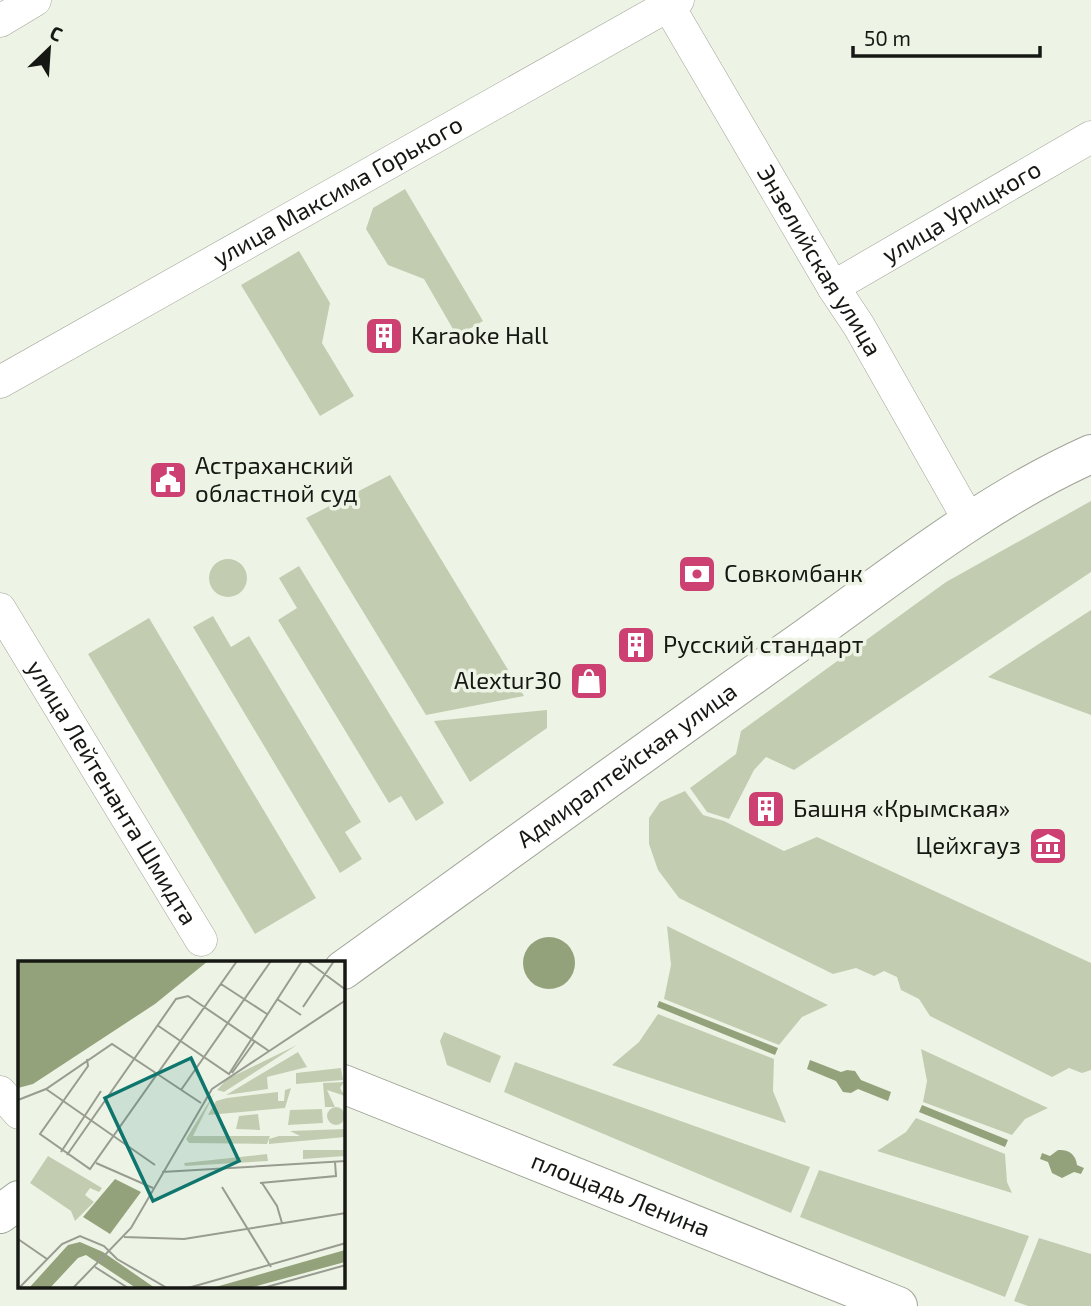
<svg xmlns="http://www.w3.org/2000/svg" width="1091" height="1306" font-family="'Exo 2',sans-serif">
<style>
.green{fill:#c2ccb1}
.water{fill:#94a27b}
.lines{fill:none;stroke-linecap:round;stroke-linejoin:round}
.minor-casing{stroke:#9fa497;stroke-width:33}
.major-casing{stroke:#9fa497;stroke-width:40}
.minor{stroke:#fff;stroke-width:32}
.major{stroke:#fff;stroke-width:38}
.labels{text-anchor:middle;stroke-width:7;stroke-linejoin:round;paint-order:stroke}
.street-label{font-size:24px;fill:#161813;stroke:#eef4e5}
.poi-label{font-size:24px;fill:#161813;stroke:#eef4e5;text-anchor:start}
.inset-river{fill:none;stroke:#94a27b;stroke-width:3.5}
.inset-road{fill:none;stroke:#989c91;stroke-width:2}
.view{fill:#0f766e;fill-opacity:0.15;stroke:#0f766e;stroke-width:3.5}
.inset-edge{fill:none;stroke:#161813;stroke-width:3.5}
</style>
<rect width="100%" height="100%" fill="#eef4e5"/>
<path class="green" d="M405,189L483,321L457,336L424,279L388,265L366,229L373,208Z
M299,251L330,303L322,343L354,396L320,416L241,285Z
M390,475L524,696L426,715L306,518Z
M1091,501V572L794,770L766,757L754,770L729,819L707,812L690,788L736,754L741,731L946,582Z
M209 578a19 19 0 1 1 38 0a19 19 0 1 1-38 0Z
M299,566L444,803L416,821L401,796L389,803L278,620L297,608L279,578Z
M1091,610V715L988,677Z
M213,616L231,647L249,636L361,822L345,832L362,859L340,873L193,627Z
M149,618L316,898L255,934L88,654Z
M547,710V728L470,782L434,721Z
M685,791L703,815L724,821L784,851L817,837L1091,963V1070L1082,1073L1069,1068L1052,1077L930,1016L919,999L901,990L897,977L884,971L874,976L856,968L833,974L679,898L658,870L649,844V818L660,802Z
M667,926L828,1005L802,1017L779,1045L664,999L671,965Z
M658,1014L774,1059L773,1091L786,1123L612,1065L639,1042Z
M444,1032L501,1056L490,1083L447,1065L440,1041Z
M921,1049L1048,1108L1025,1119L1012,1135L923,1102L927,1081Z
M515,1062L810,1167L791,1213L504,1092Z
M916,1118L1005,1154L1007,1182L1012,1193L877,1151L906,1132Z
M819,1170L1029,1236L1005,1297L800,1217Z
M1039,1238L1091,1254V1306H1028L1014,1301Z"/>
<path class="water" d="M523 963a26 26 0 1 1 52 0a26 26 0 1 1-52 0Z
M659,1001L778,1048L775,1055L657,1007Z
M810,1060L841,1072L847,1070L855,1071L861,1080L891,1092L888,1101L858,1089L851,1093L843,1092L836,1081L807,1069Z
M922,1105L1008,1140L1005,1147L919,1112Z
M1058,1150C1069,1149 1076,1155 1077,1165L1084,1168L1081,1174L1074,1172L1062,1178L1052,1173L1048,1162L1040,1159L1042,1153L1050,1156Z"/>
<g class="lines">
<defs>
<g id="minor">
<path id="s1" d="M665,0L833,287L859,326L970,522"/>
<path d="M0,21L35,0"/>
<path id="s2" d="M833,287L1091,137"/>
<path id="s3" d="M0,382L678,0"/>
<path id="s4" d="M0,609L201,940"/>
<path d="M0,1092L19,1113"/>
</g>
<g id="major">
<path id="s5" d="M343,970C497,859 651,747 807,637C898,572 988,500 1091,454"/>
<path id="s6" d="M343,1084L898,1306"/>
<path d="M0,1214L19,1200"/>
</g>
</defs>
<use href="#minor" class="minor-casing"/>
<use href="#major" class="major-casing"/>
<use href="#minor" class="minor"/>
<use href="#major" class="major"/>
</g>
<defs>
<symbol id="building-square" viewBox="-11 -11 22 22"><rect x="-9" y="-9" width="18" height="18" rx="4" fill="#cd4172" stroke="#eef4e5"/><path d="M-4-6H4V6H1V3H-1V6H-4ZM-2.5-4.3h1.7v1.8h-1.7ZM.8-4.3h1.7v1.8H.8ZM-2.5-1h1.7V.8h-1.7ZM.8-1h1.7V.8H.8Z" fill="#fff"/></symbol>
<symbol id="civic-square" viewBox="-11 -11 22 22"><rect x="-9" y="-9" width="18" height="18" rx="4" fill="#cd4172" stroke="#eef4e5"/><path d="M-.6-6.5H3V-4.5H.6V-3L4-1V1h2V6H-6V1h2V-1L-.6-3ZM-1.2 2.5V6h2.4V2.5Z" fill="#fff"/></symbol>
<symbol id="bank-square" viewBox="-11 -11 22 22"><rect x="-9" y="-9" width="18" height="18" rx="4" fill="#cd4172" stroke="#eef4e5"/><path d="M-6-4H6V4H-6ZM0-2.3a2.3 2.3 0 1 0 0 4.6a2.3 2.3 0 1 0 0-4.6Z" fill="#fff"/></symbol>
<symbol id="shop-square" viewBox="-11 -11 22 22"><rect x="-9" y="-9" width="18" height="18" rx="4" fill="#cd4172" stroke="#eef4e5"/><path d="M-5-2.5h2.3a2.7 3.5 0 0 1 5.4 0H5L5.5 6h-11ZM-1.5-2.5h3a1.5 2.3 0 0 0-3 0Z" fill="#fff"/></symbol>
<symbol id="museum-square" viewBox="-11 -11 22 22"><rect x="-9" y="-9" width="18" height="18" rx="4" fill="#cd4172" stroke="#eef4e5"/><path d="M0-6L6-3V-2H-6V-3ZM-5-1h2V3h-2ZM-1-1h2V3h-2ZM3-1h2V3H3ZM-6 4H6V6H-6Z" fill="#fff"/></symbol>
</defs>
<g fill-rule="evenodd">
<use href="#building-square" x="362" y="314" width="44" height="44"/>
<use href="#civic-square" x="146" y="458" width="44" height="44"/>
<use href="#bank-square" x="675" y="552" width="44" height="44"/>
<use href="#building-square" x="614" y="623" width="44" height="44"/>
<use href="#shop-square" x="567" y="659" width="44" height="44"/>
<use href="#building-square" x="744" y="787" width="44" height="44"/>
<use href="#museum-square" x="1026" y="824" width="44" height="44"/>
</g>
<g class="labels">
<g class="street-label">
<text dy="8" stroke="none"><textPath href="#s3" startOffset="388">улица Максима Горького</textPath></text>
<text dy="8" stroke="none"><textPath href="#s2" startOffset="149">улица Урицкого</textPath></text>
<text dy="8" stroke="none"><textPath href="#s1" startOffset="303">Энзелийская улица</textPath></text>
<text dy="8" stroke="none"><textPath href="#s5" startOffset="350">Адмиралтейская улица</textPath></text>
<text dy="8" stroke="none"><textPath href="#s4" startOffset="215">улица Лейтенанта Шмидта</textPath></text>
<text dy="8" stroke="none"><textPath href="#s6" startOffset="299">площадь Ленина</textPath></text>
</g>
<g class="poi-label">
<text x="411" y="344">Karaoke Hall</text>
<text x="195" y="474">Астраханский<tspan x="195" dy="28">областной суд</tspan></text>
<text x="724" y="582">Совкомбанк</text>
<text x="663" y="653">Русский стандарт</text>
<text x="562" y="689" text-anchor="end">Alextur30</text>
<text x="793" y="817">Башня «Крымская»</text>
<text x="1021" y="854" text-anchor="end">Цейхгауз</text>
</g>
</g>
<g transform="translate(18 961)">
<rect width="327" height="327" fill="#eef4e5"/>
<path d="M279,84L206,131L199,129L209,118ZM280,91L289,106L249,116L250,128L208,134ZM323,107L325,119L278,123V112ZM326,121L322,127L327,135L309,129L317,146H307L305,122ZM273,127L267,147L190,154L198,140L209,137L260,131V140H266L267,129ZM197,131L175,175H252L249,183L171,182L168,178ZM309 155a9 9 0 1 1 18 0a9 9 0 1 1-18 0ZM304,148L305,162L270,164L272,149ZM240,153L242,169L218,168L221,155ZM328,168L327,176L251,183V178L261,175H282L272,170ZM285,189H327V195L285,198ZM249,193L250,200L167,205L166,202ZM30,195L84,227L81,231L72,227L67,234L76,241L57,260L53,250L12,222Z" fill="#c2ccb1"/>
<path d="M0,0H190L137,43L15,123L0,127ZM97,218L123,231L92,273L65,256ZM62,281L85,291L137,327H118L68,294L60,297L32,327H11L50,284ZM327,289V301L231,327H194Z" fill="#94a27b"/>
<path class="inset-river" d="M0,110L155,18L171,0"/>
<path class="inset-road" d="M289,0L328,29M203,23L249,53M259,38L283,54M285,46L316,0M139,64L211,113L284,0M69,98L70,105L22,173L72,208L219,0M214,112L237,80M28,128L137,204M163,129L253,0M0,139L28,128L94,83L183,142M43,191L83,130M49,194L158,38L170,35L251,90M78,202L135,227M144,211L328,200M242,222L318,215L317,201M244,222L259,245L264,262M204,226L253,306M106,276L166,278L328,252M0,278L29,298M77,306L110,327M1,327L44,283L62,275L86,285L99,298L149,327M55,327L113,267L194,128L328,39M170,327L328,282M245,327L328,304"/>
<path class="view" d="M173,97L221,200L135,240L87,137Z"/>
<rect width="327" height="327" class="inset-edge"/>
</g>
<g transform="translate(49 49) rotate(25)" stroke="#eef4e5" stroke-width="5" paint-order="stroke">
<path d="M0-5L12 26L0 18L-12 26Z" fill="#161813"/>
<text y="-10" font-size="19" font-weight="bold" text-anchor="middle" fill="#161813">С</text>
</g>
<path d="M853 46v10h187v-10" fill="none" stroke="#161813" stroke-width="3.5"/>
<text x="864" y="46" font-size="21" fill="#161813" stroke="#eef4e5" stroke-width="5" paint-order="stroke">50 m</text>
</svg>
